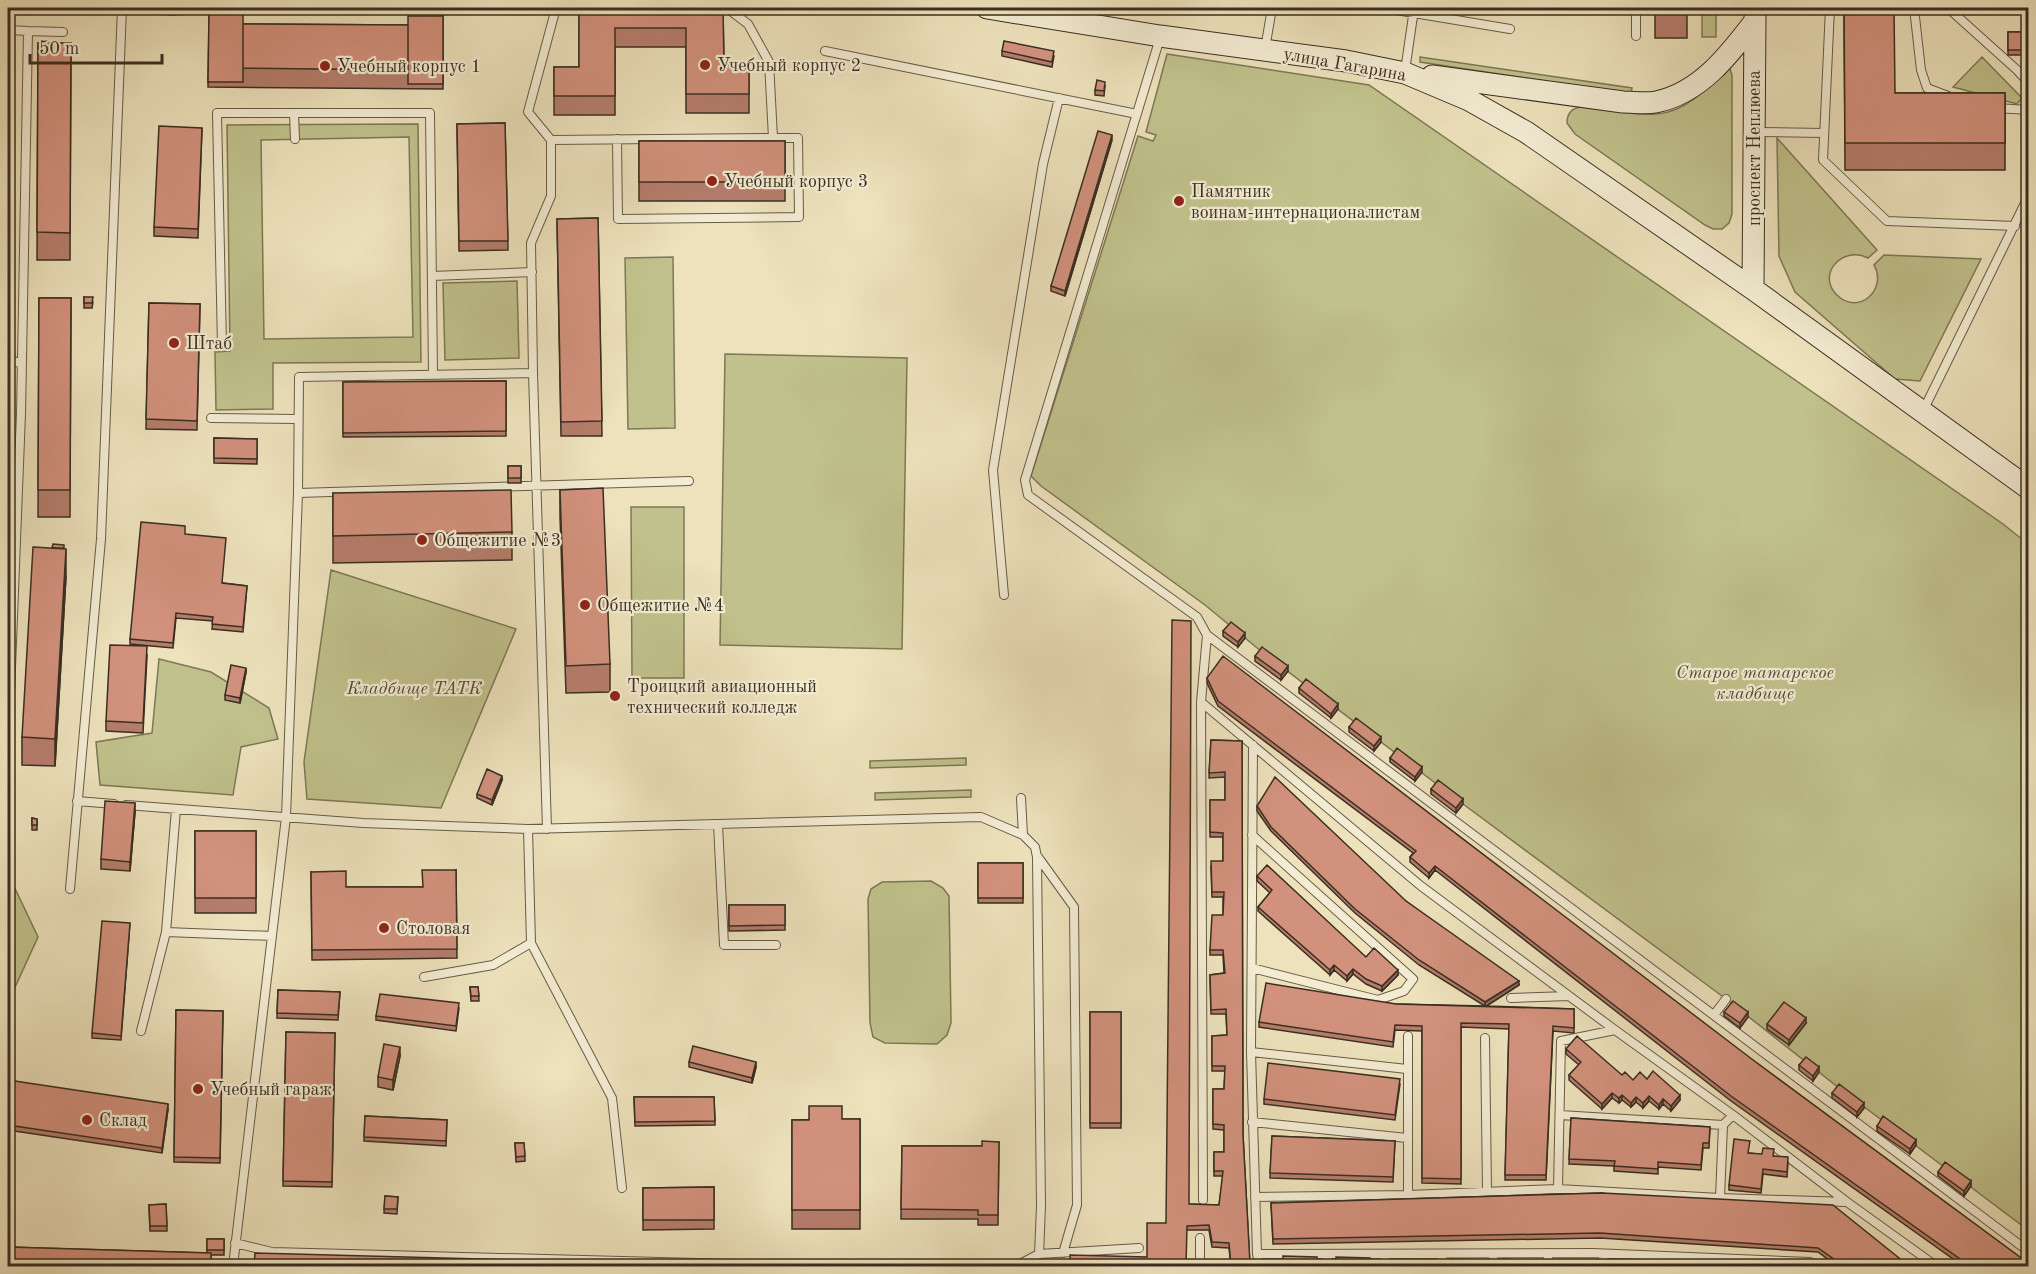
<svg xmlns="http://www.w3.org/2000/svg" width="2036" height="1274" font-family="'Old Standard TT',serif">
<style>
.green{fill:#c0c18c;stroke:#7d7856;stroke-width:1.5;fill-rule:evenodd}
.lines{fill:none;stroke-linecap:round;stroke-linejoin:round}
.lane-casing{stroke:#675b48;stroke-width:10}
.secondary-casing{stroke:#3a2e21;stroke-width:23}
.lane{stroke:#f3ecd3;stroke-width:8}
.secondary{stroke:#f3ecd3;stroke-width:21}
.wall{fill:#b57d6c;stroke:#3a2e21;stroke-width:1.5}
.shaded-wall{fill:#936658;stroke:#3a2e21;stroke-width:1.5}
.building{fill:#d2917d;stroke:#3a2e21;stroke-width:1.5}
.poi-dot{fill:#8f2418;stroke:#f3ecd3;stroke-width:2}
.labels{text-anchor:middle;stroke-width:4.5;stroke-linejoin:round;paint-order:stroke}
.street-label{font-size:18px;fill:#3a2e21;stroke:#f3ecd3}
.poi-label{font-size:18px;fill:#3a2e21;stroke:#f3ecd3;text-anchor:start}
.park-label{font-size:18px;font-style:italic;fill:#554b36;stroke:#f3ecd3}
</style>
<rect width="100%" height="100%" fill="#ede2bc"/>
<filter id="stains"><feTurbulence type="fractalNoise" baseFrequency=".00333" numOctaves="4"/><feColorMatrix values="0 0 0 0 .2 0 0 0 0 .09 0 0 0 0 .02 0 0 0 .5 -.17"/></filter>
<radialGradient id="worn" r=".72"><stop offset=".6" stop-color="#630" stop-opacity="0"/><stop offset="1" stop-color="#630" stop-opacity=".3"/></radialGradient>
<path class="green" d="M1702,8H1716V37H1702Z
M8,46L14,178L8,230Z
M1167,54L1369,85L2003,524L2028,544V1230L1839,1088L1726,999L1463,804L1262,652L1205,605L1041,486L1031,476L1138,136L1153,141L1156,135L1146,132Z
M1420,57L1632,88L1631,94L1420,62Z
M1982,57L2022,98L2017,104L1953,87Z
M1727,69H1730L1732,75V214L1729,223L1722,229H1713L1705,225L1575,134L1567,123C1567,112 1573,108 1583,106C1606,109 1635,116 1657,114C1685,112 1708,88 1727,69Z
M418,124L421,362L273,363V409L216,410L215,352L230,351L227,125ZM409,137L413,337L264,339L261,140Z
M1777,138L1877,250L1868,258C1842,245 1816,275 1837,295C1858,316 1888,290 1874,265L1884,255L1981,259L1920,381L1895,379L1795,292L1779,256Z
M673,257L675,428L628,429L625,258Z
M517,281L519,358L445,360L443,283Z
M725,354L907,358L902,649L720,645Z
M631,507H684V678H632Z
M331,570L516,629L441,808L307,799L304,762Z
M159,659L211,672L269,708L278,739L241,747L233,795L100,785L96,742L152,733Z
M966,758V765L870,768V761Z
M971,790V797L875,800V793Z
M8,878L11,880L38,937L11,996L8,1013Z
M931,881L943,888L949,896L951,1023L947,1035L937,1044L885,1043L873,1037L870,1023L868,899L871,889L882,882Z"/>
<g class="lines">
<defs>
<path id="lane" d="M727,8L748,24L769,62L773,138
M1384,8L1510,29
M1636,8V36
M1830,8L1823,160L1887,221L2015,226
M1914,8L1921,70L1927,88L1948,96
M1948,8L2017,70L2028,82
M1085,23L1088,8
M8,30L28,31L21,414L8,743
M28,31L63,32
M1160,38L1025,480L1028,495L1197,617L1207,635L2028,1251
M1265,49L1272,8
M825,51L1137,114
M1405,71L1414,9
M1997,108L2028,110
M294,113L295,139
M1757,132L1824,133
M551,140L773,138H798L799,217L618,219L617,139
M432,276L532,272
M222,345L217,113H430L433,374
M8,359L22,364
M1923,411L2028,197
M211,418L298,419
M298,493L299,377L533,373
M1004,595L993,470L1043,164L1059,98
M1201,702L1421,886L1615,1030L1733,1115L1847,1202
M1253,745L1251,1052L1257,1254L1260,1266
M1021,798L1023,835
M77,801L114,804
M126,805L363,823L528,829L981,817L1023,835L1035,847L1037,857L1041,1206L1039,1254L1016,1266
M718,824L724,945H776
M528,829L531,943L612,1098L622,1188
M547,829L533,373L531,243L551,196V140L528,112L556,8
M1038,857L1074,907L1077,1205L1063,1253
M70,889L101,539L122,8
M166,932L176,809
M1252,968L1378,1000L1404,991L1413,979L1252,835
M424,977L493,965L531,943
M1511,998L1569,996
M1714,1015L1726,999
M141,1031L166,932L272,936
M1408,1036V1195
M1485,1038L1487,1191
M1251,1052L1407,1069
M1560,1115L1723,1125
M1252,1122L1407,1138
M1558,1189L1561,1041L1615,1030
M1255,1197L1408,1195L1558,1189L1720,1198L1847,1202L1936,1266
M1720,1198L1723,1125L1733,1115
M1203,1200L1201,702L1207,635
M1200,1238V1266
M235,1243L272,1252L813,1266
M1548,1253V1266
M1039,1254L1139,1248
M1257,1254L1593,1253L1810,1262L1817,1266
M1493,1254L1494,1266
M1603,1254V1266
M233,1266L286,817L298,493L689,481
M1327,1266V1255
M1385,1266V1255
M1442,1266V1254"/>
<path id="secondary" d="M987,8L1160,36L1346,61L1405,73L1469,100L1526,132L1753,289L2028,488
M1432,76L1623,102C1634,102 1645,104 1656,102C1700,93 1729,55 1755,21
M1753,289L1755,17"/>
</defs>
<use href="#lane" class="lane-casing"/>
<use href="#secondary" class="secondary-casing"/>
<use href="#lane" class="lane"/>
<use href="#secondary" class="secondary"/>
</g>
<path class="wall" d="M8,8H82V11H8Z
M127,8H152V10H127Z
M168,8H191V14L168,15Z
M579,8H723L724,65H749V113H686V47H615V115H554V67H579Z
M1655,8H1687V38H1655Z
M1844,8L1895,93H2005V170H1845Z
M2028,8V55H2008V32H2028Z
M209,14L243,24L408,25L443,16V89L208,87Z
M38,43H71L70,260H37Z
M1002,51L1054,56L1052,67L1002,56Z
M1105,86L1104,96L1095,95V90Z
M505,123L508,250L459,251L457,124Z
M202,128L198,238L154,236V227Z
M1112,140L1065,296L1051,291V286Z
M639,141H785V201H639Z
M598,218L602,436H561L557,219Z
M84,297L93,302L92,308H84Z
M39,298H71L70,517H38Z
M149,303L200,304L197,430L146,429Z
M506,381V436L343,437V382Z
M214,438L257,439V464L214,463Z
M508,466H521V483H508Z
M560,490L610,664V692L566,693L560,517Z
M333,493L512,532V560L333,563Z
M185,534L223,583L247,586L243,632L212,629L213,621L176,618L173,648L130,644V639Z
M66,576L55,766L22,765V737Z
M1223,631L1245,638L1238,647L1223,636Z
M147,656L143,733L106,731V721Z
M1255,656L1288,671L1281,680L1255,661Z
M246,672L240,703L225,700V695Z
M1207,678L1757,1063L2028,1266H1963L1731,1101L1435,870L1429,878L1410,862V857L1413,853L1218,706L1207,683Z
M1299,688L1338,709L1331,718L1299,693Z
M1349,727L1381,742L1374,751L1349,732Z
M1211,740L1242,741L1243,1135L1250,1266H1231L1229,1248L1212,1247L1209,1230H1187L1147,1257L1166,1223L1189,1204L1219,1205L1223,1176H1214V1152H1224V1130L1213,1129V1089H1224L1225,1071H1212V1036L1227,1035L1226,1014H1211L1210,975L1224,973L1223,955H1210V950L1223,915V897H1212L1211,866L1223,861V837H1210V800H1225V777L1209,778Z
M1390,758L1422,772L1415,781L1390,762Z
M502,780L492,805L477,798V794Z
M1431,789L1463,804L1456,813L1431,794Z
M1257,806L1406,901L1519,985L1486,1006L1574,1009V1033L1553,1031L1546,1180H1505L1509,1029L1461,1027V1184L1422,1183V1031L1395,1030L1393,1047L1259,1027V1022L1396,1004L1485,1006L1419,965L1355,913L1271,831L1257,811Z
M135,812L130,871L101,869V859Z
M32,818L37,819V830H32Z
M195,831H256V913H195Z
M978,863H1023V903H978Z
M456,870L457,958L312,960L311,872L346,887H422Z
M1257,876L1366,957L1398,975L1382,991L1366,984L1353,974L1347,981L1334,970L1330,975L1258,911V907L1270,893L1257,881Z
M729,905H785V930L729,931Z
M130,923L121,1040L92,1038V1033Z
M470,987H478L479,1001H471Z
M278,990L340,992L338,1020L277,1018Z
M459,1008L456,1031L376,1020V1016Z
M176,1010L223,1011L220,1163L174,1162Z
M1090,1012H1121V1128H1090Z
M1724,1012L1748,1017L1740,1028L1724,1016Z
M1806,1023L1789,1045L1767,1029V1024Z
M286,1032L335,1033L332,1187L283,1186Z
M1566,1049L1622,1075L1633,1080L1647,1079L1680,1100L1671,1111L1663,1104L1659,1109L1649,1101L1643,1108L1636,1102L1631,1107L1622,1100L1619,1103L1612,1098L1602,1109L1569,1080V1075L1579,1065L1566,1054Z
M400,1056L393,1090L378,1087V1077Z
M689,1062L756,1067L752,1083L689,1067Z
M1799,1065L1819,1072L1813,1081L1799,1070Z
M8,1080L168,1109L162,1153L8,1130Z
M1400,1084L1395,1120L1264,1104V1099Z
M1832,1093L1864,1108L1857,1117L1832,1098Z
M634,1097H714L715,1125L635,1126Z
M365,1116L447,1120L446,1146L364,1141Z
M1571,1118L1710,1127L1709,1148H1703L1701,1170L1658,1167V1174L1614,1171V1166L1569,1164Z
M860,1119V1229H792V1120Z
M1877,1126L1916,1145L1910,1154L1877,1131Z
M1272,1136L1395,1141L1393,1182L1270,1178Z
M999,1142L998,1225H978V1219H901L902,1146H982Z
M515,1143H524L525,1161L516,1162Z
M1749,1153L1774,1156L1788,1162L1787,1177L1763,1174L1761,1193L1729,1190V1185Z
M1938,1172L1971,1186L1964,1196L1938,1176Z
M714,1187V1229L643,1230V1188Z
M1602,1193L1909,1266H1837L1818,1252L1600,1238L1273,1244L1271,1203Z
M385,1196L398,1197L397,1214L384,1213Z
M166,1204L167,1231H150L149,1205Z
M207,1239H224V1255H211V1266H8V1247L207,1253Z"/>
<path class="shaded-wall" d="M1112,135V140L1065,296V291Z
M66,549V576L55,766V739Z
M1245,633V638L1238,647V642Z
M1288,666V671L1281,680V675Z
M246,668V672L240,703V698Z
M1338,704V709L1331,718V714Z
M1381,737V742L1374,751V746Z
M1422,767V772L1415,781V777Z
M502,776V780L492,805V800Z
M1463,799V804L1456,813V808Z
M135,803V812L130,871V862Z
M1435,866V870L1429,878V873Z
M1334,965V970L1330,975V970Z
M1353,969V974L1347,981V976Z
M1398,970V975L1382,991V986Z
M1519,981V985L1485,1007V1002Z
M1748,1012V1017L1740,1028V1023Z
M1806,1018V1023L1789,1045V1040Z
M400,1047V1056L393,1090V1080Z
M756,1062V1067L752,1083V1078Z
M1819,1067V1072L1813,1081V1076Z
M1612,1093V1098L1602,1109V1104Z
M1622,1095V1100L1619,1103V1098Z
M1680,1095V1100L1671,1111V1106Z
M1649,1096V1101L1643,1108V1103Z
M1636,1097V1102L1631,1107V1103Z
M1663,1099V1104L1659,1109V1105Z
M1864,1103V1108L1857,1117V1112Z
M168,1104V1109L162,1153V1148Z
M1916,1140V1145L1910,1154V1149Z
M1971,1181V1186L1964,1196V1191Z"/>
<path class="building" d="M168,8H191V9L168,10Z
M579,8H723L724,65H749V94H686V28H615V96H554V67H579Z
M1655,8H1687V10H1655Z
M1844,8H1894L1895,93H2005V143H1845Z
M2028,8V50H2008V32H2028Z
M209,14H243V82H208Z
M408,16H443V84H408Z
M243,24L408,25V70L243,68Z
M1004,41L1054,51L1052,62L1002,51Z
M38,43H71L70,233L37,232Z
M1097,80L1105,82L1104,91L1095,90Z
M505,123L508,241H459L457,124Z
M159,126L202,128L198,229L154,227Z
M1098,131L1112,135L1065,291L1051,286Z
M639,141H785V182H639Z
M598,218L602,421L561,422L557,219Z
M84,297H93L92,303H84Z
M39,298H71L70,490H38Z
M149,303L200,304L197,421L146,419Z
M506,381V431L343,433V382Z
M214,438L257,439V459L214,458Z
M508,466H521V478H508Z
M603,488L610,664L566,666L560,490Z
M511,490L512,532L333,536V493Z
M141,522L185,526V534L226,538L222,583L247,586L243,627L212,624L213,617L176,613L173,643L130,639Z
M53,544L64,545V548H52Z
M33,547L66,549L55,739L22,737Z
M1172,620L1191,621L1189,1204L1219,1205L1223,1171H1214V1152H1224V1125L1213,1124V1089H1224L1225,1066H1212V1036L1227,1035L1226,1009L1211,1010L1210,975L1225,973L1223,950H1210L1212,915H1223L1224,892H1212L1211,861H1223V833L1210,832V800H1225V772L1209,773L1211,740L1242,741L1243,1135L1250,1264L1231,1266L1229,1243L1212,1242L1209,1225L1187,1226L1186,1266H1071L1070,1255L1147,1257V1223H1166Z
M1231,622L1245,633L1238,642L1223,631Z
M110,645L147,646L143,723L106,721Z
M1262,647L1288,666L1281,675L1255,656Z
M1223,656L1757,1063L2028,1263V1266H1970L1731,1096L1435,866L1429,873L1410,857L1416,851L1218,701L1207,678Z
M231,665L246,668L240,698L225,695Z
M1306,679L1338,704L1331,714L1299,688Z
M1356,718L1381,737L1374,746L1349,727Z
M1397,748L1422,767L1415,777L1390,758Z
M487,769L502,776L492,800L477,794Z
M1275,777L1406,901L1519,981L1485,1002L1419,960L1355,909L1271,827L1257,806Z
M1438,780L1463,799L1456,808L1431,789Z
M105,801L135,803L130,862L101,859Z
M32,818L37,819V825H32Z
M195,831H256V898H195Z
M978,863H1023V898H978Z
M1267,865L1366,957L1374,948L1398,970L1382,986L1366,979L1353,969L1347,976L1334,965L1330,970L1258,907L1272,890L1257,876Z
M422,870H456L457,949L312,950L311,872L346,871V887H423Z
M729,905H785V925L729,926Z
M102,921L130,923L121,1036L92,1033Z
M1266,983L1396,1004L1574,1009V1028L1553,1026L1546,1175H1505L1509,1024L1461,1023V1179L1422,1178V1026L1395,1025L1393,1042L1259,1022Z
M470,987H478L479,996H471Z
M278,990L340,992L338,1015L277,1013Z
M380,994L459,1003L456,1026L376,1016Z
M1733,1001L1748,1012L1740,1023L1724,1012Z
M1784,1002L1806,1018L1789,1040L1767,1024Z
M176,1010L223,1011L220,1158L174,1157Z
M1090,1012H1121V1123H1090Z
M286,1032L335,1033L332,1182L283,1181Z
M1577,1036L1622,1075L1625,1072L1633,1080L1640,1072L1647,1079L1653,1071L1680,1095L1671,1106L1663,1099L1659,1105L1649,1096L1643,1103L1636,1097L1631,1103L1622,1095L1619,1098L1612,1093L1602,1104L1569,1075L1581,1062L1566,1049Z
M384,1044L400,1047L393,1080L378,1077Z
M693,1046L756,1062L752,1078L689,1062Z
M1806,1057L1819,1067L1813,1076L1799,1065Z
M1268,1063L1400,1079L1395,1115L1264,1099Z
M8,1080L168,1104L162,1148L8,1125Z
M1839,1084L1864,1103L1857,1112L1832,1093Z
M634,1097H714L715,1121L635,1122Z
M809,1106H842V1119H860V1210H792V1120H809Z
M365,1116L447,1120L446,1141L364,1137Z
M1883,1116L1916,1140L1910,1149L1877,1126Z
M1571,1118L1710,1127L1709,1143H1703L1701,1165L1658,1162V1169L1614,1166L1615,1161L1569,1159Z
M1272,1136L1395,1141L1393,1177L1270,1173Z
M1734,1139L1750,1141L1748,1153L1762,1154L1763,1148L1774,1149L1773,1156L1788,1157L1787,1172L1763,1169L1761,1189L1729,1185Z
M982,1141L999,1142L998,1215H978V1210L901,1209L902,1146H982Z
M515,1143H524L525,1156L516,1157Z
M1945,1162L1971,1181L1964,1191L1938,1172Z
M714,1187V1220H643V1188Z
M1602,1193L1833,1205L1909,1266H1844L1818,1248L1600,1233L1273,1239L1271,1203Z
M385,1196L398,1197L397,1209H384Z
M166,1204L167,1226H150L149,1205Z
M207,1239H224V1250H207Z
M8,1247L211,1253V1266H42L8,1265Z
M255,1253L747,1266H254Z
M1283,1256L1317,1257L1316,1266H1283Z
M1336,1257L1370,1258L1369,1266H1336Z
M1399,1259L1432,1261V1266H1398Z
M1450,1259L1484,1260V1266H1450Z
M1503,1259L1536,1261V1266H1503Z
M1615,1260L1649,1262L1648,1266H1615Z
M1668,1260L1701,1262V1266H1667Z
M1725,1260L1804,1266H1724Z
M1560,1261L1594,1262V1266H1560Z"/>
<g class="poi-dot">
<circle cx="705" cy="65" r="6"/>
<circle cx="325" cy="66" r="6"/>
<circle cx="712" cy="181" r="6"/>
<circle cx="1179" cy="201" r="6"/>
<circle cx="174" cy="343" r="6"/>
<circle cx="422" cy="540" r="6"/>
<circle cx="585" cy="605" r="6"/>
<circle cx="615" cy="696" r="6"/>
<circle cx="384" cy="928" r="6"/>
<circle cx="198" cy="1089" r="6"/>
<circle cx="87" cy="1120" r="6"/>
</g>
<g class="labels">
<g class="street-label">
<text transform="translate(1345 64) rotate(10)" y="6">улица Гагарина</text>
<text transform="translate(1754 148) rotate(-90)" y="6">проспект Неплюева</text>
</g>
<g class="poi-label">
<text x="717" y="71">Учебный корпус 2</text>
<text x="337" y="72">Учебный корпус 1</text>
<text x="724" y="187">Учебный корпус 3</text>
<text x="1191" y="197">Памятник<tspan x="1191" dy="21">воинам-интернационалистам</tspan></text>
<text x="186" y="349">Штаб</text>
<text x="434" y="546">Общежитие №3</text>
<text x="597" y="611">Общежитие №4</text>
<text x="627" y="692">Троицкий авиационный<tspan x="627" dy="21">технический колледж</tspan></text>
<text x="396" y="934">Столовая</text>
<text x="210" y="1095">Учебный гараж</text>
<text x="99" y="1126">Склад</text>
</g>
<g class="park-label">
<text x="1755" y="678">Старое татарское<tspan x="1755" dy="21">кладбище</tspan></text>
<text x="414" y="694">Кладбище ТАТК</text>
</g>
</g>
<rect width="2036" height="1274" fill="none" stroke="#ede2bc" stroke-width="30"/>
<rect x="9" y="9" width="2018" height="1256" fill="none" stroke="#3a2e21" stroke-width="3"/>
<rect x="15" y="15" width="2006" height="1244" fill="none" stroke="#3a2e21" stroke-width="1.5"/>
<path d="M30 54v9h132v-9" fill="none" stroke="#3a2e21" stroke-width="3"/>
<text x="39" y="54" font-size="18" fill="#3a2e21" stroke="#f3ecd3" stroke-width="4.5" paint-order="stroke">50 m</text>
<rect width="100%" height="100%" filter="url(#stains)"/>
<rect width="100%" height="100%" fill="url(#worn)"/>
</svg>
